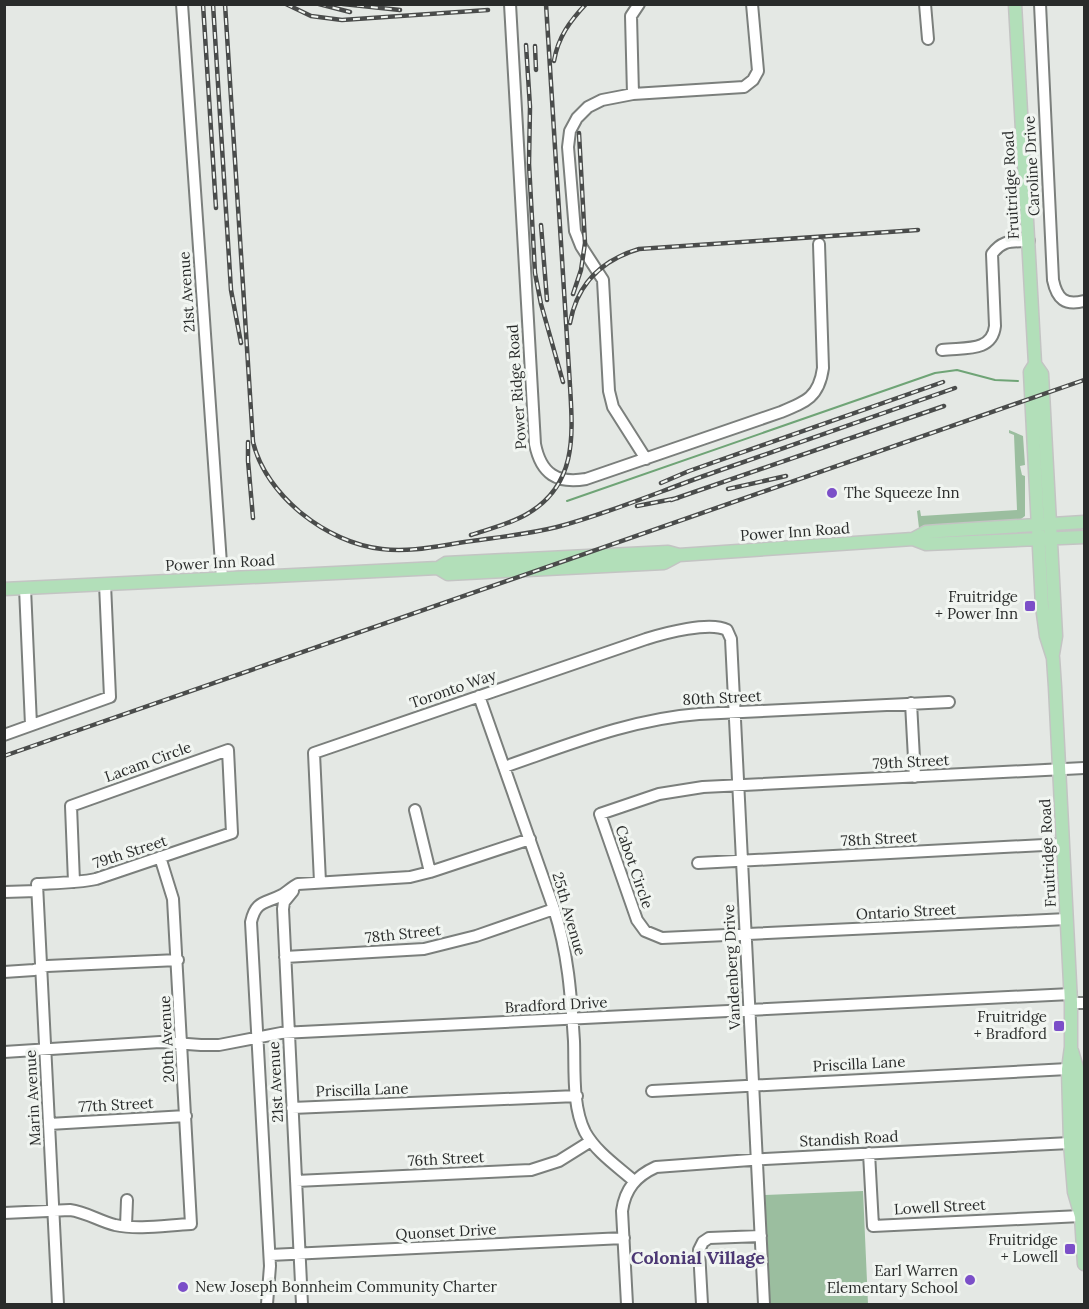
<svg xmlns="http://www.w3.org/2000/svg" width="1089" height="1309" font-family="Lora,serif">
<style>
.green{fill:#9bbe9f}
.lines{fill:none;stroke-linecap:round;stroke-linejoin:round}
.stream{stroke:#6fa476;stroke-width:2}
.minor-casing{stroke:#7b7f7c;stroke-width:14}
.major-casing{stroke:#c3c4c3;stroke-width:15}
.minor{stroke:#fff;stroke-width:10}
.major{stroke:#b2dfb9;stroke-width:12}
.rail-casing{stroke:#4a4c4b;stroke-width:4.5}
.rail{stroke:#f1f5f1;stroke-width:2;stroke-dasharray:7;stroke-linecap:butt}
.poi-dot{fill:#7b4fc8;stroke:#f1f5f1;stroke-width:2}
.labels{text-anchor:middle;stroke-width:6;stroke-linejoin:round;paint-order:stroke}
.street-label{font-size:15px;fill:#292b2a;stroke:#f1f5f1}
.poi-label{font-size:15px;fill:#292b2a;stroke:#f1f5f1;text-anchor:end}
.quarter-label{font-size:18px;font-weight:bold;fill:#4c3874;stroke:#f1f5f1}
</style>
<rect width="100%" height="100%" fill="#e4e8e4"/>
<path class="green" d="M1009,430L1023,436L1025,465L1020,466L1022,475L1025,476V516L1021,519L919,528L917,511L920,510L921,516L1017,510L1014,435L1009,433Z
M863,1191L868,1304H770L765,1195Z"/>
<g class="lines">
<path class="stream" d="M567,501L935,373L957,370L995,380L1018,381"/>
<defs>
<path id="minor" d="M182,4L222,578
M510,4L535,444C541,474 557,484 586,479L781,412C806,402 819,397 823,368L819,244
M925,4L928,39
M1040,4L1053,280C1057,299 1065,306 1084,301
M633,94L631,16L639,4
M942,350C963,347 992,353 995,326L992,254C1003,239 1012,242 1029,241
M646,459L613,407L609,391L603,280L581,246L575,231L568,147L570,131L577,118L588,107L602,100L633,94L744,87L753,80L758,71L752,4
M25,588L31,725
M479,696L554,909C568,952 571,995 574,1041C575,1070 572,1106 585,1132C596,1152 617,1166 634,1181
M911,703L915,777
M4,735L110,697L105,584
M504,767C568,745 631,719 699,714L949,702
M415,810L430,872
M698,863L1063,844
M320,882L314,753L646,639C665,633 710,621 727,630L731,639L764,1304
M293,891L284,902L283,909L302,1304
M4,892L37,891
M1067,919L662,938L645,931L637,920L600,814L659,794L703,787L1084,768
M285,957L424,949L476,936L554,909
M4,972L34,970L47,966L178,960
M1071,1003H1084
M4,1052L160,1042L201,1045H219L281,1033L1071,994
M652,1091L1068,1069
M292,1108L577,1096
M49,1124L186,1116
M869,1153L873,1226L1081,1216
M296,1181L531,1170L559,1161L591,1141
M4,1213L70,1210C86,1212 99,1221 115,1225C139,1230 167,1225 191,1224L173,899L160,857
M126,1226L127,1200
M270,1255L624,1238
M58,1304L37,884C56,883 77,883 96,879L232,833L228,750L71,806L74,882
M267,1304L270,1266L251,922C256,900 265,904 282,895C287,892 292,887 298,884L410,877L430,872L530,839
M627,1304L622,1211C625,1189 636,1176 656,1167L765,1159L1070,1143
M702,1304L699,1250L703,1242L709,1238L761,1236"/>
<path id="major" d="M1015,4L1035,364L1042,374L1056,636L1053,654
M1035,364L1030,372L1042,606L1046,636L1053,658L1055,687L1071,1003V1047L1068,1069L1070,1143L1074,1192L1081,1216L1084,1264
M913,539L926,544L1084,537
M438,568L448,574L664,563L679,555
M4,589L438,568L446,563L668,552L679,555L913,539L926,532L940,531L1084,522
M1072,1051L1077,1068L1084,1197L1081,1212"/>
</defs>
<use href="#minor" class="minor-casing"/>
<use href="#major" class="major-casing"/>
<use href="#minor" class="minor"/>
<use href="#major" class="major"/>
<defs>
<path id="rail" d="M203,4L216,208
M213,4L231,290L241,343
M225,4L253,442C266,496 327,543 382,549C411,553 442,545 472,541C500,537 529,534 557,527C610,513 663,490 715,472C795,444 875,416 955,388
M286,4L311,16L342,20L488,10
M319,4L350,12
M343,4L400,10
M526,45L530,107L529,164L535,273L541,304L563,382
M535,46L536,70
M554,61C558,37 570,21 586,4
M541,225L547,300
M573,294L581,270L585,243L579,133
M570,323C577,284 602,260 639,249L918,230
M248,442V461L253,518
M661,483L689,471L943,382
M728,489L786,476
M671,500L944,406
M637,506L678,498
M471,535C489,529 510,524 527,514C577,485 573,436 570,386L546,4
M4,756L1084,380"/>
</defs>
<use href="#rail" class="rail-casing"/>
<use href="#rail" class="rail"/>
</g>
<g class="poi-dot">
<circle cx="832" cy="493" r="6"/>
<rect x="1024" y="600" width="12" height="12" rx="3"/>
<rect x="1053" y="1020" width="12" height="12" rx="3"/>
<rect x="1064" y="1243" width="12" height="12" rx="3"/>
<circle cx="970" cy="1280" r="6"/>
<circle cx="183" cy="1287" r="6"/>
</g>
<g class="labels">
<g class="street-label">
<text transform="translate(1032 166) rotate(-93)" y="5">Caroline Drive</text>
<text transform="translate(1011 185) rotate(-93)" y="5">Fruitridge Road</text>
<text transform="translate(187 292) rotate(-94)" y="5">21st Avenue</text>
<text transform="translate(517 387) rotate(-94)" y="5">Power Ridge Road</text>
<text transform="translate(795 532) rotate(-4)" y="5">Power Inn Road</text>
<text transform="translate(220 563) rotate(-3)" y="5">Power Inn Road</text>
<text transform="translate(453 689) rotate(-19)" y="5">Toronto Way</text>
<text transform="translate(722 698) rotate(-3)" y="5">80th Street</text>
<text transform="translate(148 762) rotate(-20)" y="5">Lacam Circle</text>
<text transform="translate(911 762) rotate(-3)" y="5">79th Street</text>
<text transform="translate(879 839) rotate(-3)" y="5">78th Street</text>
<text transform="translate(130 852) rotate(-18)" y="5">79th Street</text>
<text transform="translate(1048 853) rotate(-93)" y="5">Fruitridge Road</text>
<text transform="translate(634 867) rotate(71)" y="5">Cabot Circle</text>
<text transform="translate(906 912) rotate(-3)" y="5">Ontario Street</text>
<text transform="translate(569 914) rotate(74)" y="5">25th Avenue</text>
<text transform="translate(403 934) rotate(-6)" y="5">78th Street</text>
<text transform="translate(732 967) rotate(-93)" y="5">Vandenberg Drive</text>
<text transform="translate(556 1005) rotate(-3)" y="5">Bradford Drive</text>
<text transform="translate(167 1039) rotate(-93)" y="5">20th Avenue</text>
<text transform="translate(859 1064) rotate(-3)" y="5">Priscilla Lane</text>
<text transform="translate(276 1082) rotate(-93)" y="5">21st Avenue</text>
<text transform="translate(362 1090) rotate(-2)" y="5">Priscilla Lane</text>
<text transform="translate(33 1098) rotate(-93)" y="5">Marin Avenue</text>
<text transform="translate(116 1105) rotate(-3)" y="5">77th Street</text>
<text transform="translate(849 1139) rotate(-3)" y="5">Standish Road</text>
<text transform="translate(446 1159) rotate(-3)" y="5">76th Street</text>
<text transform="translate(940 1207) rotate(-3)" y="5">Lowell Street</text>
<text transform="translate(446 1232) rotate(-3)" y="5">Quonset Drive</text>
</g>
<g class="poi-label">
<text x="844" y="498" text-anchor="start">The Squeeze Inn</text>
<text x="1018" y="602">Fruitridge<tspan x="1018" dy="17">+ Power Inn</tspan></text>
<text x="1047" y="1022">Fruitridge<tspan x="1047" dy="17">+ Bradford</tspan></text>
<text x="1058" y="1245">Fruitridge<tspan x="1058" dy="17">+ Lowell</tspan></text>
<text x="958" y="1276">Earl Warren<tspan x="958" dy="17">Elementary School</tspan></text>
<text x="195" y="1292" text-anchor="start">New Joseph Bonnheim Community Charter</text>
</g>
<g class="quarter-label">
<text x="698" y="1264">Colonial Village</text>
</g>
</g>
<rect width="1089" height="1309" fill="none" stroke="#292b2a" stroke-width="12"/>
</svg>
